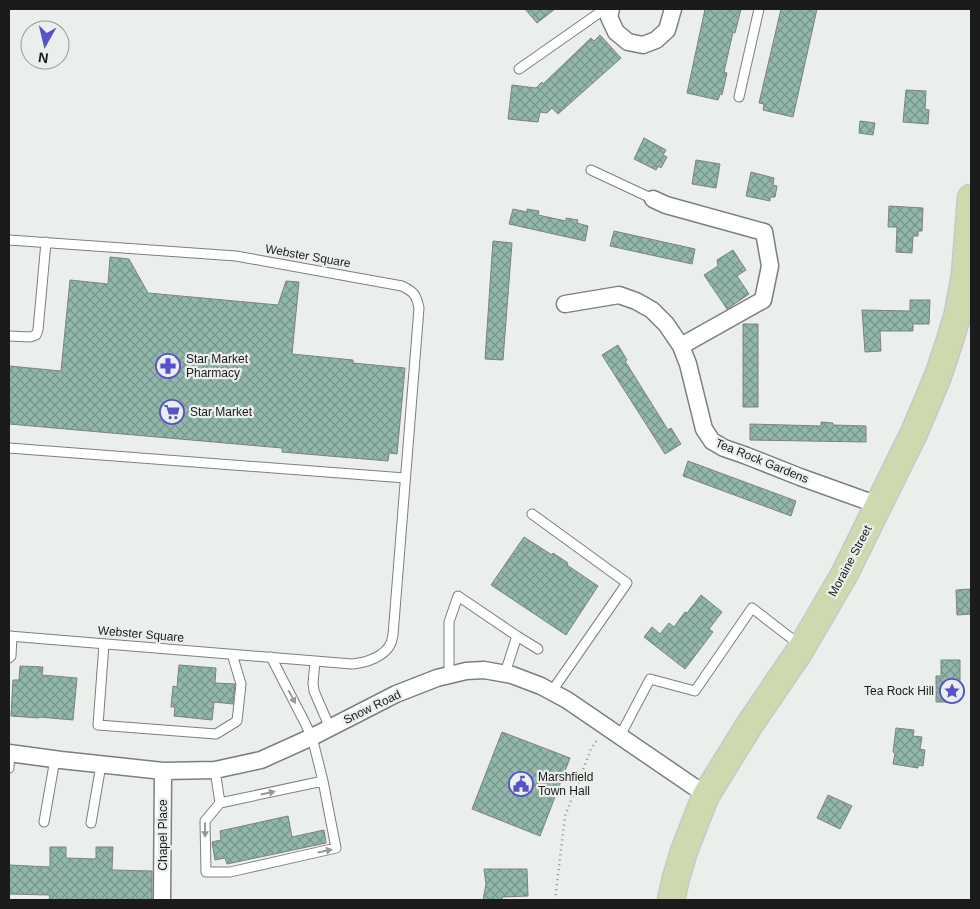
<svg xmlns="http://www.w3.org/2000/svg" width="980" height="909" font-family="Helvetica,sans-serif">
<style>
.building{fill:url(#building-cross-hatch);stroke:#7d8280}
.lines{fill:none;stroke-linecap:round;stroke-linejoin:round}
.lane-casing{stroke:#7c807c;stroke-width:11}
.street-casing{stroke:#7c807c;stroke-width:19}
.primary-casing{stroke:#c8c8c8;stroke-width:29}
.path{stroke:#8f928f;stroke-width:2.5;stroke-dasharray:1 4;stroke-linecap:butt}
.lane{stroke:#fff;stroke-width:9}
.street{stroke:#fff;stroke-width:16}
.primary{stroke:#cfd9b0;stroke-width:26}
.oneway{fill:#989898}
.labels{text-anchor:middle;stroke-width:4.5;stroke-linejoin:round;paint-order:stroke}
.street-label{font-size:12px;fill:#1a1b1a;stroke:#ebefeb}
.poi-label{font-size:12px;fill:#1a1b1a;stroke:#ebefeb;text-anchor:start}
</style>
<defs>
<pattern id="building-cross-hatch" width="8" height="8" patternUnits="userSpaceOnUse" patternTransform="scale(1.25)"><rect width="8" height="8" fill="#92b7ab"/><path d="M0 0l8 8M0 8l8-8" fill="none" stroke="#76948a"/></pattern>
</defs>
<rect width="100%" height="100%" fill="#ebefeb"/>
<path class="building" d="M525,9H555L537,23Z
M705,9H741L735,33L733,32L724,72L727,73L722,95L720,94L718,100L687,93Z
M781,9H817L793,117L763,110L764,104L759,103Z
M600,35L621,58L558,114L552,108L547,113L540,112L538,122L508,119L512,85L536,88L542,82L543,84L591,38L594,41Z
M906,90L926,91L925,109L929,110L928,124L903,122Z
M860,121L875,123L873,135L859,133Z
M644,138L666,150L663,155L667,157L661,168L658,166L656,170L634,159Z
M696,160L720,164L716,188L692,184Z
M751,172L774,178L773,185L777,186L775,197H770V201L746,196Z
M889,206L923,208L922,231H918V236H913L912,253L896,252L897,227H888Z
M513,209L527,212V209L539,211L538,215L566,221V218L578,220L577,223L588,226L585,241L509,224Z
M614,231L695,249L692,264L610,246Z
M493,241L512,243L503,360L485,359Z
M733,250L746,270L737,276L749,294L727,309L704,275L718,266L717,260Z
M110,257L129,259L148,293L278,305L286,281L299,282L292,354L353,360V363L405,368L397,454L389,453L388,461L282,452V448L9,424V366L61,371L70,280L108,284Z
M910,300H930L929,324H913V331H880L881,351L865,352L862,310L910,311Z
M743,324H758V407H743Z
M618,345L627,360L625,361L668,430L671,428L681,444L665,454L602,355Z
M821,422L833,423V425L866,426V442L750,440V424L821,426Z
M688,461L796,501L791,516L683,476Z
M524,537L552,555L553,553L568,563L567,565L598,586L566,635L491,585Z
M971,589V614L957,615L956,590Z
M701,595L722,612L709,629L713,632L685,669L644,637L652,627L660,634L669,623L674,627L685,612L687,613Z
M941,660H960V682H956V702H936V676H941Z
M179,665L216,668L215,683L235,684L233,704L214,702L212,720L174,716L175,707H171L173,686L177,687Z
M20,666L43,667L42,675L77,678L73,720L39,717V718L11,716L13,680H19Z
M896,728L914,730L913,736L922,737L920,749L925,750L923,766L918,765V768L893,764L895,753L893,752Z
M502,732L570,758L540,836L472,809Z
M828,795L852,806L840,829L817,818Z
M288,816L292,837L324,830L326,843L227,864L225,858L215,860L212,842L221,840L220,831Z
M50,847H66V858L96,859V847H113L112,870L152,871V900H49L50,895L9,894V865L50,867Z
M484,869H527L528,896L502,897V900H483L486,884Z"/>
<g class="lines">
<defs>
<path id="lane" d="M519,69L599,13L608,9
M739,97L759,9
M591,170L653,199
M9,240L236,256L402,286C414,292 416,294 419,308L393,635C392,638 392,641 391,643C385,657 365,663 352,664L9,636
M9,336L30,337L36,335L38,330L46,242
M9,448L405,478
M532,514L627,583L552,691
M517,636L538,649
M104,644L98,725L216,734L237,721L241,684L232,654
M9,658L11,656L12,636
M315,662L313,683L314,691L330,728
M449,675V622L458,596L517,636L505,673
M620,736L650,679L695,691L752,608L800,645
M9,768L10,753
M215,770L220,803L205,821L206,872H230L336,848L323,781L312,737L303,719L271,657
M220,803L323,781
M44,822L55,759
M91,823L101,765"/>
<path id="street" d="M611,9L609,17L616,32L628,42L643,45L656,40L667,30L673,9
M653,199L666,205L764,232L770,266L763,300L681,346
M565,304L619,295L636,301L652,310L666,324L681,346L688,364L704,429L712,441L724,448L747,456L800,477L878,505
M9,753L61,760L163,771L215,770L261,760L312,737L396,694L437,678L466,671L484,670L512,675L541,686L567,700L706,795
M162,900L163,771"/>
<path id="primary" d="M671,900L676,878L684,851L706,795L750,724L799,652L844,575L914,433L938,376L950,340L958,313L965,275L971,198"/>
</defs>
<use href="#lane" class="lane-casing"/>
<use href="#street" class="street-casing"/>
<use href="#primary" class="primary-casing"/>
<path class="path" d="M555,900L565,816L591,749L597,740"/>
<use href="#lane" class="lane"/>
<use href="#street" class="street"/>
<use href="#primary" class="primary"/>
</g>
<defs><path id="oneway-solid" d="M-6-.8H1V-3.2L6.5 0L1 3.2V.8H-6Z" transform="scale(1.25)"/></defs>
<g class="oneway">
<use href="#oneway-solid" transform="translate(292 697) rotate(62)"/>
<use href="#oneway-solid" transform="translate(268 793) rotate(-12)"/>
<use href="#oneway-solid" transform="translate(205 830) rotate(89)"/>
<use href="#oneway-solid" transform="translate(325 851) rotate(-12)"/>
</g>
<defs>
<symbol id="pharmacy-ring" viewBox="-11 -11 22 22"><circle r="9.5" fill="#ebefeb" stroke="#5752ca" stroke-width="1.5"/><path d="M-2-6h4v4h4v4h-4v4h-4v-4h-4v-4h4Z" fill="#5752ca"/></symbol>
<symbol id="supermarket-ring" viewBox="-11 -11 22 22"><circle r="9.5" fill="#ebefeb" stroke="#5752ca" stroke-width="1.5"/><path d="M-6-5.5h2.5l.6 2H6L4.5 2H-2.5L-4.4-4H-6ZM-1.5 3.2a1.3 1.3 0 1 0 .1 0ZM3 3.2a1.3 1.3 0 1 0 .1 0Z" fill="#5752ca"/></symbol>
<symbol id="sight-ring" viewBox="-11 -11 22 22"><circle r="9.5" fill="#ebefeb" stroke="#5752ca" stroke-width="1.5"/><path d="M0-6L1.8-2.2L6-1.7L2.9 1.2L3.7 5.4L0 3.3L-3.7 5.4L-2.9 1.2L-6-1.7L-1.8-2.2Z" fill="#5752ca"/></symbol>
<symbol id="civic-ring" viewBox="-11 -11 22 22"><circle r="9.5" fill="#ebefeb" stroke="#5752ca" stroke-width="1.5"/><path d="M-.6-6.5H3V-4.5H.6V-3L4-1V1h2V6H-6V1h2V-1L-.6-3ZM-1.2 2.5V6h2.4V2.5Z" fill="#5752ca"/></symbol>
</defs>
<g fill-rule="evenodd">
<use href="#pharmacy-ring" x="154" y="352" width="28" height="28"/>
<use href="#supermarket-ring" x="158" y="398" width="28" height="28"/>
<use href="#sight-ring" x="938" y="677" width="28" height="28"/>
<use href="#civic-ring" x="507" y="770" width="28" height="28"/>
</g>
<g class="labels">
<g class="street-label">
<text transform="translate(308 256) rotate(10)" y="4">Webster Square</text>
<text transform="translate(762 461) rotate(22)" y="4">Tea Rock Gardens</text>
<text transform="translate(850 561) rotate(-62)" y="4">Moraine Street</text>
<text transform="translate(141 634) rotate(5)" y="4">Webster Square</text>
<text transform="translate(372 707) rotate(-26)" y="4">Snow Road</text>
<text transform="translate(163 835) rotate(-90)" y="4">Chapel Place</text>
</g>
<g class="poi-label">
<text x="186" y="363">Star Market<tspan x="186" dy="14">Pharmacy</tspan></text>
<text x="190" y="416">Star Market</text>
<text x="934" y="695" text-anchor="end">Tea Rock Hill</text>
<text x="538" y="781">Marshfield<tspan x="538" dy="14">Town Hall</tspan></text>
</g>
</g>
<rect width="980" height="909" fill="none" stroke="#1a1b1a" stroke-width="20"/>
<g transform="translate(45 45) rotate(188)"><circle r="24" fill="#ebefeb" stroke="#979a97"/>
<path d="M0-4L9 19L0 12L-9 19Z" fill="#5752ca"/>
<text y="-8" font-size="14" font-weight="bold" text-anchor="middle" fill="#1a1b1a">N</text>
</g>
</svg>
